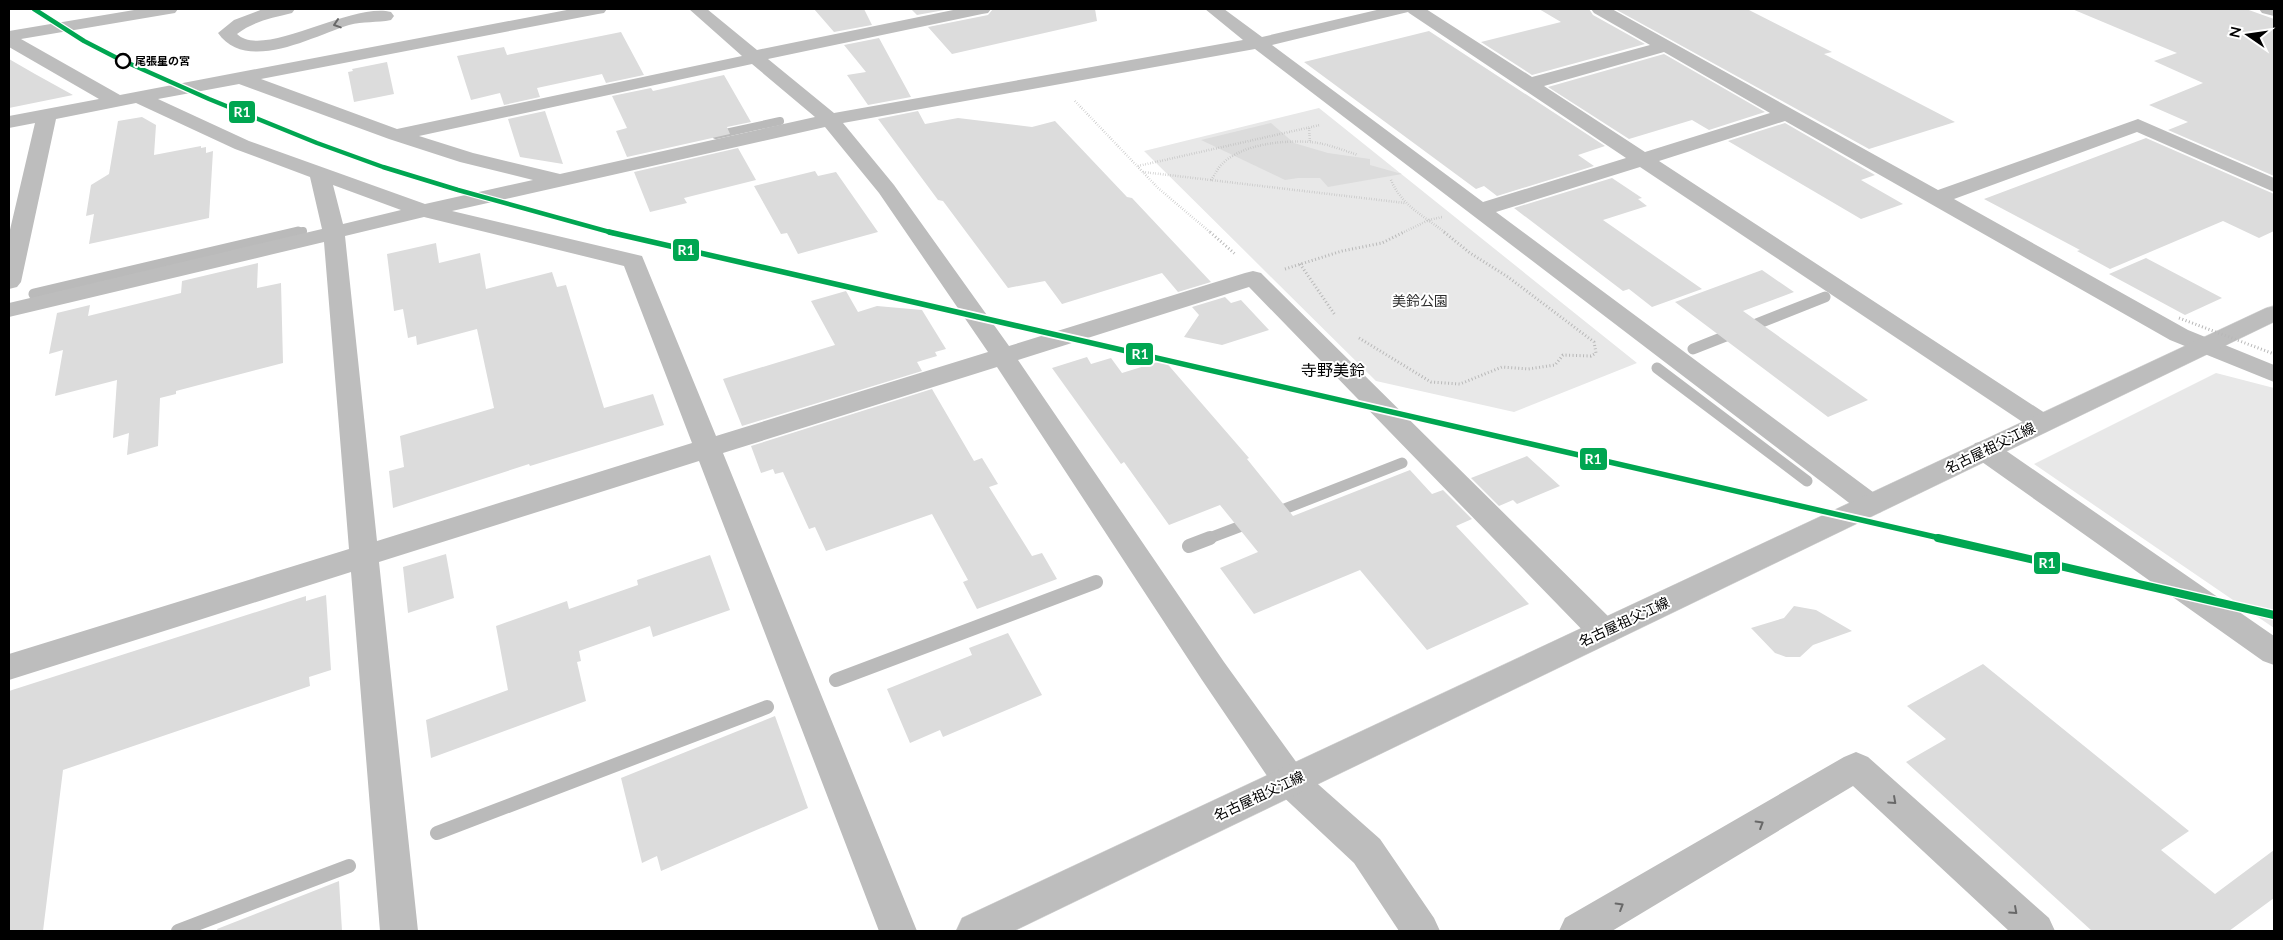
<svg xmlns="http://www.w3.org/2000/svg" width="2283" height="940" font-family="Lato,'Noto Sans JP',sans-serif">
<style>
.green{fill:#e8e8e8}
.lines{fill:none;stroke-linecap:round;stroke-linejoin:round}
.stream-far2{stroke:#bababa;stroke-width:8}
.stream-far1{stroke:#bababa;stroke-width:11}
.stream{stroke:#bababa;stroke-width:14}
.building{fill:#dcdcdc}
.major-casing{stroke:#dbdbdb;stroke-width:1}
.path-far1{stroke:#b8b8b8;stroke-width:2.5;stroke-dasharray:0.5 2;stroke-linecap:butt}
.path{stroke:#b8b8b8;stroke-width:3;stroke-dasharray:1 2.5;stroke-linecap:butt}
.minor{fill:#bdbdbd;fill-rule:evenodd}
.major{fill:#bdbdbd;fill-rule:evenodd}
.path-bridge{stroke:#b8b8b8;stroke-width:3;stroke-dasharray:1 2.5;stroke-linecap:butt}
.rail-1-far2-casing{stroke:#fff;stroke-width:7}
.rail-1-far1-casing{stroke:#fff;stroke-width:9}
.rail-1-casing{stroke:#fff;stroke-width:11}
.rail-1-far2{stroke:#00a651;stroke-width:4.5}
.rail-1-far1{stroke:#00a651;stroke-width:5.5}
.rail-1{stroke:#00a651;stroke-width:8}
.oneway{stroke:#686868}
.stop-dot{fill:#fff;stroke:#000;stroke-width:2.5}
.labels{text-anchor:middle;stroke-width:4;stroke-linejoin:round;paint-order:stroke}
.far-stop-label{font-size:11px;font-weight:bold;fill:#000;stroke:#fff;text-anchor:start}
.park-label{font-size:14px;fill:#2d2d2d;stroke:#fff}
.street-label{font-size:14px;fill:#000;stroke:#fff}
.quarter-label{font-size:16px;fill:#000;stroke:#fff}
.line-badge{stroke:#fff;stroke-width:2}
.badge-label{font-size:14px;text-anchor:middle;font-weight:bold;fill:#fff}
</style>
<rect width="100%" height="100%" fill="#fff"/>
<path class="green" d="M1319,108L1637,363L1514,412L1376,381L1144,151Z
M2216,373L2274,388V628L2034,464Z"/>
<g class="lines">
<path class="stream-far2" d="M716,135L780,121
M293,233L303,231"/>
<path class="stream-far1" d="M34,294L298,232
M1693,349L1825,297
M1657,368L1807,481
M1274,513L1402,463
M1207,539L1252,522"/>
<path class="stream" d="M1189,546L1210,538
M836,680L1096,582
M437,833L767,707
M178,931L349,866"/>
</g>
<path class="building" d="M814,9H864L872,25L834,32Z
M911,9H950L917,15Z
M993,9H1095L1097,21L952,54L928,27L988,15Z
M1539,9H1589L1593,15L1645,44L1532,75L1481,42L1561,22Z
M1615,9H1747L1832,52L1824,54L1955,122L1869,149Z
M2072,9H2246L2274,19V176L2168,130L2188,122L2149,105L2203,83L2154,61L2177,53Z
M1429,31L1605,146L1578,155L1594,166L1497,196L1484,186L1476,189L1304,62Z
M621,32L644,75L606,83L602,74L537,88L540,97L504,105L500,93L471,100L457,56L504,47L507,55Z
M879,38L911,97L868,105L847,75L866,72L844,45Z
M1664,54L1765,112L1709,130L1692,120L1629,139L1548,87Z
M9,59L35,74L73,95L9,108Z
M387,62L394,94L354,102L348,72L353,71L352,69Z
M724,75L751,122L727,127L730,134L627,157L616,131L627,128L612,96L651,88L653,91Z
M545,111L563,164L520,157L508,119Z
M918,111L925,124L958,118L1032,127L1055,121L1127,197L1132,198L1211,282L1178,292L1162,273L1062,304L1045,281L1008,288L943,201L938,200L878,119Z
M142,117L156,125L154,155L201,146V148L206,147V153L213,151L209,218L89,244L94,214L86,216L91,185L109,174L118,121Z
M1271,123L1294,143L1328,153L1370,159V165L1402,174L1328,187L1320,178H1298L1285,180L1201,140Z
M1785,123L1875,175L1861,180L1903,204L1861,219L1728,141Z
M2146,138L2274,194V231L2259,238L2223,221L2110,269L2077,251L2080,250L1984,199Z
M738,148L756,180L684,198L687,203L650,212L634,172Z
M815,171L818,176L836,172L878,232L798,254L787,233L781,234L754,186Z
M1612,178L1642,198L1638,199L1647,206L1603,220L1702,289L1652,307L1629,289L1623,291L1514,208Z
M436,243L439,263L480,253L486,289L552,272L557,287L566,285L604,408L653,394L664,425L530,466L529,464L393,508L389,471L404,467L400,436L494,408L477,329L417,345L416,336L408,338L403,309L394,311L387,254Z
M2146,258L2222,298L2185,315L2109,274Z
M258,263L257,288L281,283L283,363L176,391V394L160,398L158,446L127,455L129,433L113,438L117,380L55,396L63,350L49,354L57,313L90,305L88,316L181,293L182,281Z
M1762,270L1794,292L1743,311L1868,400L1828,417L1675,302Z
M846,291L858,312L877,306L922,310L946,349L935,352L937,356L917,362L922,371L742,426L723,379L835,345L811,301Z
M1225,297L1231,303L1241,300L1269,330L1222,345L1184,337L1199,315L1192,307Z
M1087,357L1091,364L1111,358L1122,373L1164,360L1249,458L1247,459L1293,516L1410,470L1432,494L1443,490L1472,519L1456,526L1529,604L1427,650L1360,570L1254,614L1220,568L1258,552L1220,505L1169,525L1124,462L1121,464L1052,368Z
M932,389L974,461L982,458L998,484L989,487L1032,556L1042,553L1057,579L977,609L963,582L968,580L932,514L826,551L815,527L809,529L783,472L775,474L773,469L761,473L751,446Z
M1527,456L1560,486L1517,504L1513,500L1499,506L1471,478Z
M446,554L454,598L408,613L403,567Z
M710,555L730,610L653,637L650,626L579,651L581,661L577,662L586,701L431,758L426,720L508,690L496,626L567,601L569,609L638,585L637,580Z
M326,595L331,670L309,677L310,686L63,770L43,931H9V691L306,596V601Z
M1794,606L1816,610L1852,631L1813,645L1800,657H1786L1775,653L1751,628L1784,618Z
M1008,633L1042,695L943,737L940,730L910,743L887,689L972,655L969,648Z
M1983,664L2189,831L2161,850L2215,894L2274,850V898L2229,931H2092L1906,762L1946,739L1907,706Z
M775,716L808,808L661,871L657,856L642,863L621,778Z
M339,881L342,931H218L217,929Z"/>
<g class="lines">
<defs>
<path id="major" d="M2274,306V322L1014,931H956L962,918L2266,308Z"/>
</defs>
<use href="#major" class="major-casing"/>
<path class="path-far1" d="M1075,101L1158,188L1211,233
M1309,128L1310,142
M1138,166L1320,125
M1143,172L1405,203
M1211,180C1215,175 1217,169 1222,164C1242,144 1283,140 1310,142C1326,143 1342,150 1358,155
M1391,180C1401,205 1425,217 1446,233
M1402,233L1429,220L1442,217"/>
<path class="path" d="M1210,232L1235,254
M1300,264L1335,315
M1285,269L1342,251L1382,243L1404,232
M1359,338L1431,382L1460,384L1502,367L1528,369L1555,365L1563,355L1591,356L1596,353L1594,342L1508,277L1470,253L1444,232"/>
<path class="minor" d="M140,9H178L175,13L169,14L21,39L120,95L572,9H607L604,13L598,14L261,79L397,129L742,56L689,9H707L757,50L958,9H991L988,13L982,14L768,59L834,113L1243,40L1205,9H1224L1262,37L1381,9H1426L1532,77L1650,45L1594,13L1591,9H1612L1938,190L2138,119L2274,178V192L2137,132L1954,199L2188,330L2274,365V382L2170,340L1785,121L1659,161L2051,417L2055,423L2051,429L2042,432L2033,429L1640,167L1496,212L1881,498L1885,505L1881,512L1871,515L1861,512L1255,49L843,123L894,185L1009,346L1245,273L1253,271L1261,273L1615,623L1620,632L1615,641L1604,644L1593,641L1249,287L1018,360L1224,662L1302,770L1380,839L1434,918L1440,931H1399L1354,863L1278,792L1202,680L997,367L723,453L917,931H879L699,461L379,562L418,931H380L351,572L9,680V654L349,549L324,242L9,317V303L322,229L310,177L235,149L136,103L56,119L21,282L17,287L9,289V234L35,123L9,128V116L99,99L9,47V31ZM1408,12L1409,13L1626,158L1483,202L1272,45ZM1664,52L1770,113L1645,152L1544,86ZM752,64L815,117L560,174L473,153L419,136ZM239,84L389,139L460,162L533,180L425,204L249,141L158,99ZM825,127L879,193L988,352L716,436L642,256L452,211ZM333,185L401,210L343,224ZM424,217L624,266L692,443L377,541L345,236Z
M263,9H295L292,13C272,18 254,21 237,34C263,60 350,2 391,12L394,16L391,20C377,23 363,21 349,25C313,36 247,74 218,33L234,20Z
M2259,9H2274V16L2262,13Z
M1985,441L1995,443L2274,636V665L2263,661L1975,457L1971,450L1975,443Z
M1856,752L1868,757L2049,918L2055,931H2009L1853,786L1612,931H1559L1565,918L1844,757Z"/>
<use href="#major" class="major"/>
<path class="path-bridge" d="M2179,318L2274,354"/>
<defs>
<path id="rail-1-far2" d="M34,9L84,41L117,58L209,99L317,143L383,167L458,190L613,233"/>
<path id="rail-1-far1" d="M609,232L1944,539"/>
<path id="rail-1" d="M1938,538L2274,615"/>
</defs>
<use href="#rail-1-far2" class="rail-1-far2-casing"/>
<use href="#rail-1-far1" class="rail-1-far1-casing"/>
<use href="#rail-1" class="rail-1-casing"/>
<use href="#rail-1-far2" class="rail-1-far2"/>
<use href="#rail-1-far1" class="rail-1-far1"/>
<use href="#rail-1" class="rail-1"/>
</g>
<defs><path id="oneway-chevron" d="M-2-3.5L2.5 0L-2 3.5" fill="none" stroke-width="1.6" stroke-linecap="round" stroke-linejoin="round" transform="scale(1.25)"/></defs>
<g class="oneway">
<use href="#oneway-chevron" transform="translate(337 24) rotate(162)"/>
<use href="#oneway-chevron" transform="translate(1893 801) rotate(42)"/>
<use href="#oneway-chevron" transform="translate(1760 824) rotate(-31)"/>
<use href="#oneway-chevron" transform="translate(1620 906) rotate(-31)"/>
<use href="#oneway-chevron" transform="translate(2014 911) rotate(42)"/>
</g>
<circle class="stop-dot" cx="123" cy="61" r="7"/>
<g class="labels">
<g class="far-stop-label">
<text x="135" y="65">尾張星の宮</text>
</g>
<g class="park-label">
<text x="1420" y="306">美鈴公園</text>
</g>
<g class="street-label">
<text transform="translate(1990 448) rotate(-26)" y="5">名古屋祖父江線</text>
<text transform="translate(1624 622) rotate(-25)" y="5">名古屋祖父江線</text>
<text transform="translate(1259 796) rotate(-25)" y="5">名古屋祖父江線</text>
</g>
<g class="quarter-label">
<text x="1333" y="376">寺野美鈴</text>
</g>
</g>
<g class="line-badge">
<rect x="228" y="100" width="28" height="24" rx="5" fill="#00a651"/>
<rect x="672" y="238" width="28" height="24" rx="5" fill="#00a651"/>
<rect x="1125" y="342" width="29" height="24" rx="5" fill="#00a651"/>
<rect x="1579" y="447" width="29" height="24" rx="5" fill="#00a651"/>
<rect x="2033" y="551" width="28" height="24" rx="5" fill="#00a651"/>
</g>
<g class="badge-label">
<text x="242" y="117">R1</text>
<text x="686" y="255">R1</text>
<text x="1140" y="359">R1</text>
<text x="1593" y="464">R1</text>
<text x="2047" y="568">R1</text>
</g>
<rect width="2283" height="940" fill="none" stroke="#000000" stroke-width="20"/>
<g transform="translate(2248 35) rotate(283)" stroke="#ffffff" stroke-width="4" paint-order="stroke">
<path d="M0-4L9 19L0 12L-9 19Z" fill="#000000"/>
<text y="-8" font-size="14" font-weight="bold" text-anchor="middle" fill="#000000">N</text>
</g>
</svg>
